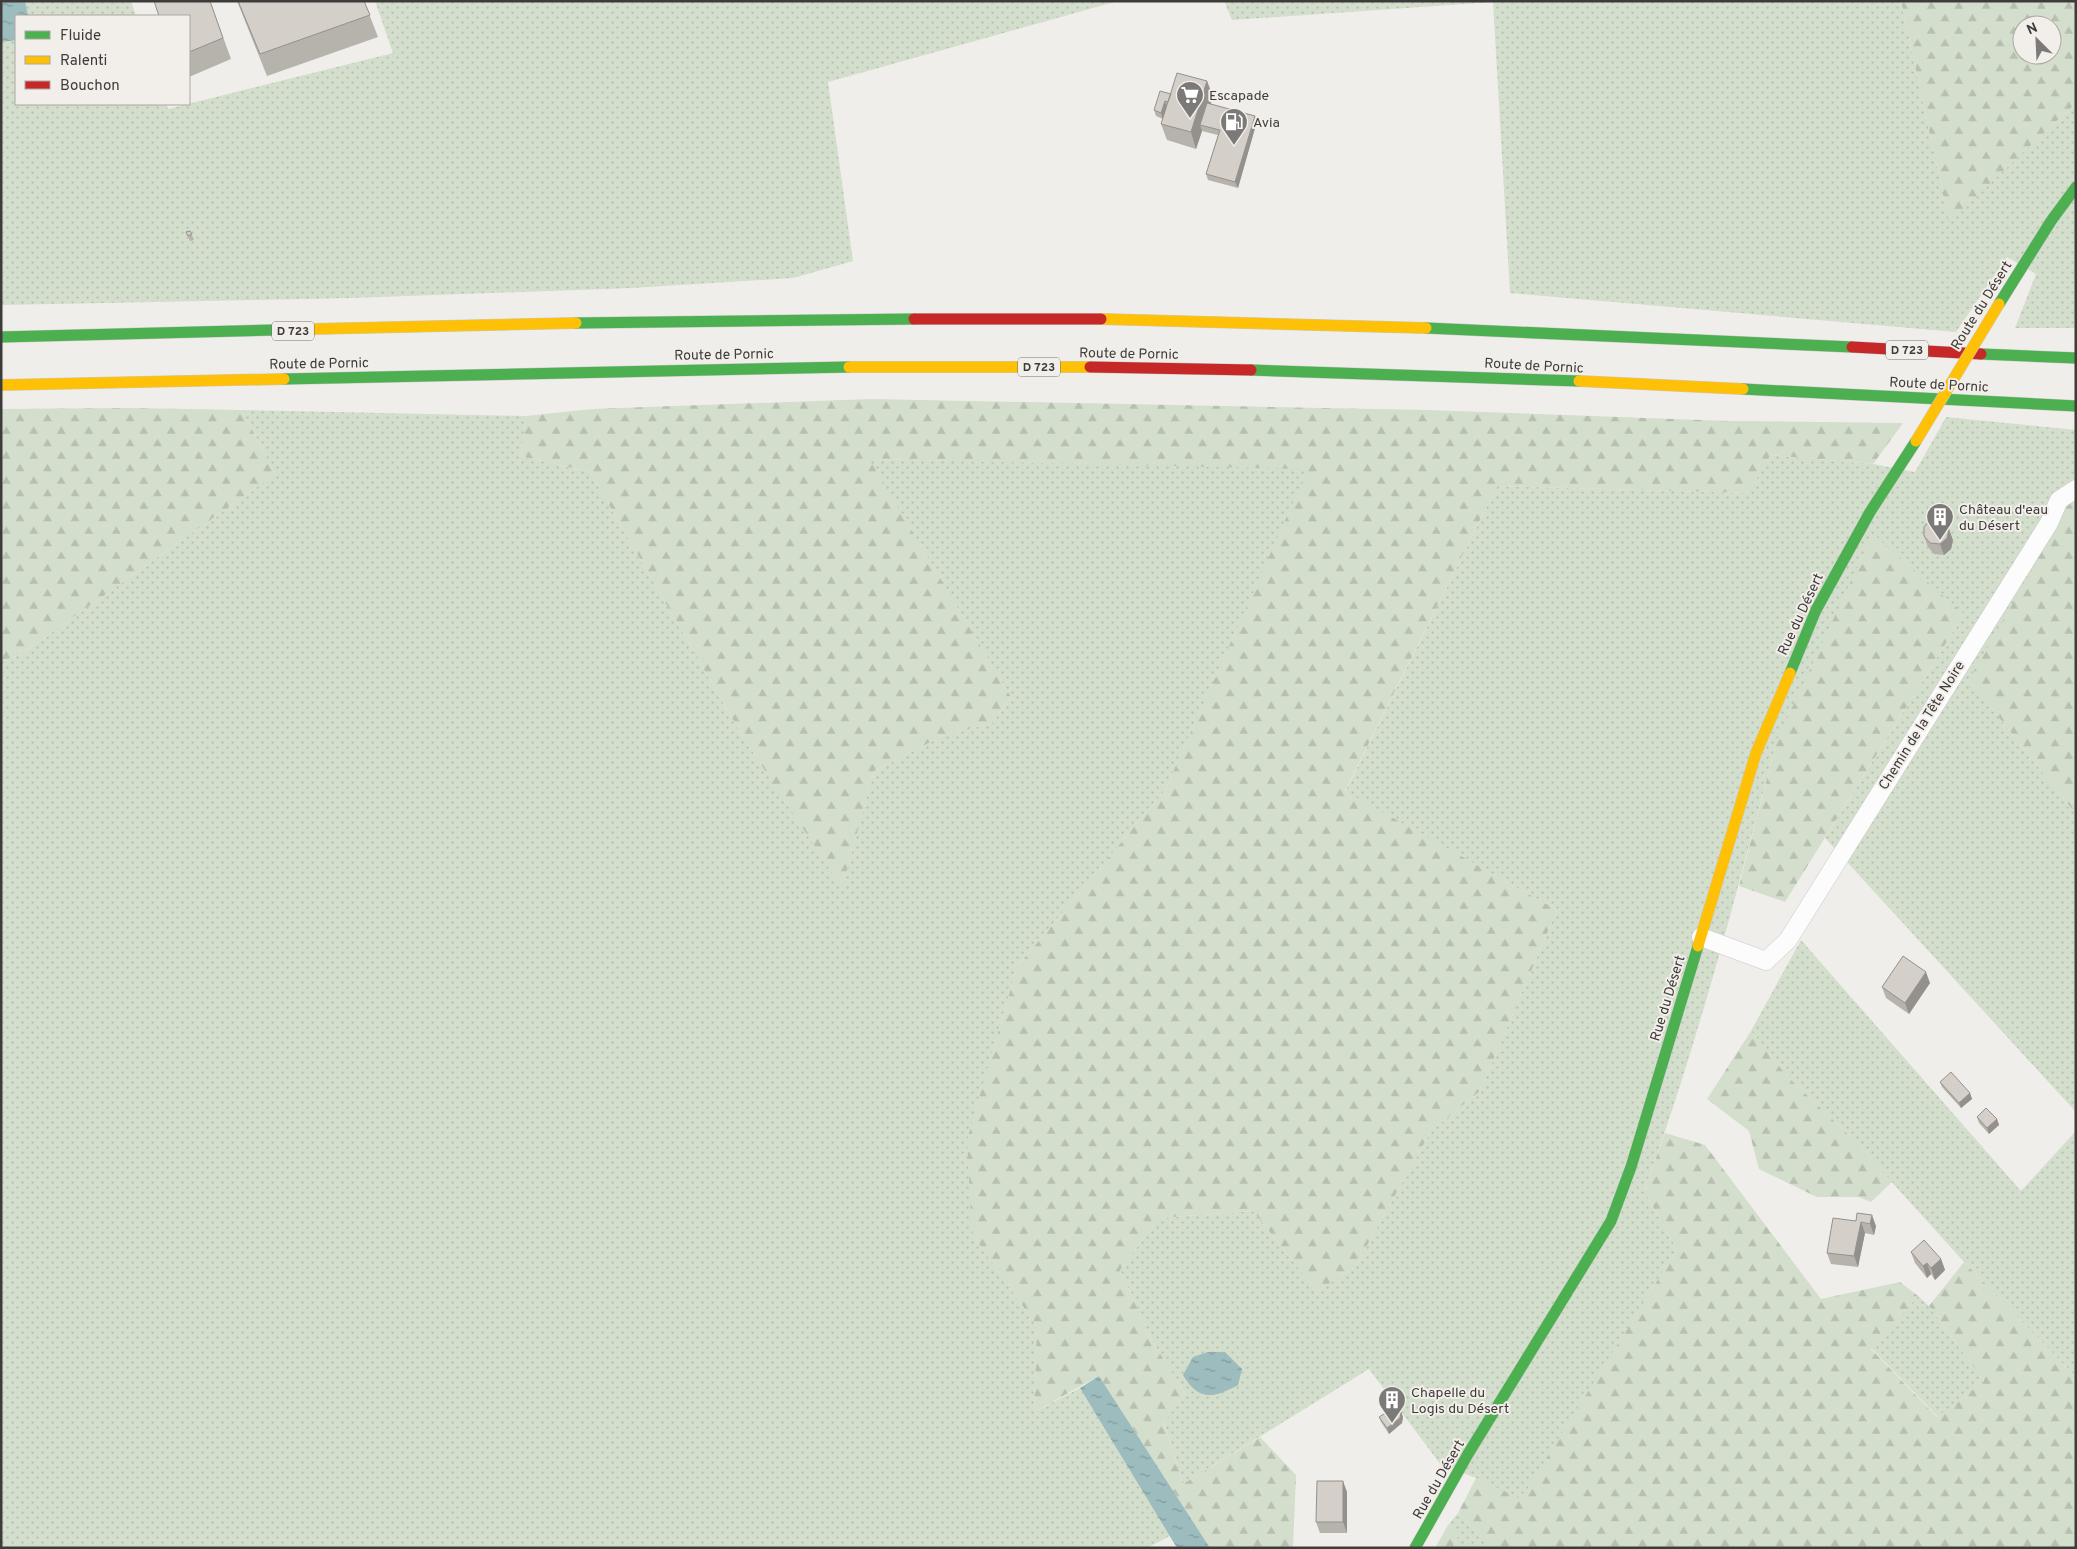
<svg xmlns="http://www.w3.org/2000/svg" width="2077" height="1549" font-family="Overpass,sans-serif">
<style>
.grass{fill:url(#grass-dots)}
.forest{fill:url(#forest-firs);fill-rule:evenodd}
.water{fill:url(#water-ripples)}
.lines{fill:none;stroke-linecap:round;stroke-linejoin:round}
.street-casing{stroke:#cbcac8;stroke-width:19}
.fast-casing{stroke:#cbcac8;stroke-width:12}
.slow-casing{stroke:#cbcac8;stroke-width:12}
.jam-casing{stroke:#cbcac8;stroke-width:12}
.street{stroke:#fdfcfc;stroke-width:18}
.fast{stroke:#4caf50;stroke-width:11}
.slow{stroke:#ffc107;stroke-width:11}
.jam{stroke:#c62828;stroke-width:11}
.slow-bridge-casing{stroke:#cbcac8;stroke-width:12;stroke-linecap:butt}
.slow-bridge{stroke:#ffc107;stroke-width:11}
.wall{fill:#b6b2ac}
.shaded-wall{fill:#94918c}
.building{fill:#d4cfc8;stroke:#94918c}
.labels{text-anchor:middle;stroke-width:4;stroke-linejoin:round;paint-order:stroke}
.shield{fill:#f2eee9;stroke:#74716e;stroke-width:1}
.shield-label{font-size:12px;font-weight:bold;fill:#3e3c3a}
.poi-label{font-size:14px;fill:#3e3c3a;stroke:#f2eee9;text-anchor:start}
.street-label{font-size:14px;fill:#3e3c3a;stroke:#f2eee9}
</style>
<defs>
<pattern id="grass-dots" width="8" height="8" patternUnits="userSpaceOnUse" patternTransform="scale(1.25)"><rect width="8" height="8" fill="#d3decc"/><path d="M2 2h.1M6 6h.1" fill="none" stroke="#b6bfb0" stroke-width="1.8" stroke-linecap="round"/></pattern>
<pattern id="forest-firs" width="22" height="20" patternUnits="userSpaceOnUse" patternTransform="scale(1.25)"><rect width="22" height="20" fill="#d3decc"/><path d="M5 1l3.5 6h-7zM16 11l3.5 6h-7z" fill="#b6bfb0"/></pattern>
<pattern id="water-ripples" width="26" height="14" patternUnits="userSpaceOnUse" patternTransform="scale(1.25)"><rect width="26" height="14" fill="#9cbcbe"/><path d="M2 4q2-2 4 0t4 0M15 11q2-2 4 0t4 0" fill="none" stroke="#819a9b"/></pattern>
</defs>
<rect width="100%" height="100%" fill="#f0eeeb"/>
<path class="grass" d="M1,1H131L136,16H16V104H166L168,109L393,53L375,1H1118L828,82L853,261L793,278L632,288L352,298L1,305Z
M1224,1H1901L1949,221L2076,103V328H2015L2036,274L2007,257L1956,332L1510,293L1493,2L1232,20Z
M242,410L526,416L521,456L590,472L743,737L842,887L874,771L942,736L992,723L1011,697L868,459L1309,468L1165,790L1017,967L981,1092L972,1234L1037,1326L1034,1412L1080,1388L1170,1536L1147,1548H1V661L20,655L275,474Z
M1946,417L2076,430V499L1969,680L2076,814V1112L1825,838L1964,614L1777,740C1737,891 1698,1044 1644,1191L1677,1249L1521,1500L1476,1478L1441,1465L1369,1369L1183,1484L1164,1422L1185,1394L1151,1339L1120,1270L1159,1218L1253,1211L1317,1291L1355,1267L1431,1131L1480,1091L1557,910L1345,792L1497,486L1748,493L1769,455L1873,464L1915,472Z
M1801,940L2021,1191L2076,1131V1377L1964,1262L1852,1138L1787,1076L1751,1031Z
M1918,1296L1929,1306L1984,1381L1938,1417L1871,1348Z
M1458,1513L1492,1543L1496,1548H1452L1458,1536L1448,1525Z"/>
<path class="forest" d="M1901,1H2076V103L1949,222ZM2022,25H2052V55H2022Z
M871,399L1428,410L1728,421L1903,423L1873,464L1770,455L1749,493L1497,486L1345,791L1557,910L1480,1091L1431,1131L1355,1267L1317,1291L1253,1211L1159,1218L1120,1270L1151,1339L1185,1394L1164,1423L1183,1484L1260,1437L1296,1475L1293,1548H1210L1099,1376L1034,1412L1037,1326L972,1234L967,1140L1017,967L1165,790L1308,469L869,459L1011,697L992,723L942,736L874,771L842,888L743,737L590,472L521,456L526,416L592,409Z
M129,408L242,410L275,474L20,655L1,661V409Z
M2072,499H2076V814L1969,680Z
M1873,534L1964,614L1785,902L1739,886L1777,740Z
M1751,1031L1787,1076L1852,1138L1892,1182L1871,1202L1859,1197H1817L1759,1169L1749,1131L1707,1099Z
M1665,1133L1705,1145L1821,1299L1900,1282L1918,1296L1871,1349L1937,1417L1984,1381L1929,1306L1964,1262L2076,1377V1548H1496L1458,1513L1476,1478L1521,1499L1677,1249L1644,1191Z
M1448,1525L1458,1536L1452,1548H1435Z"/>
<path class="water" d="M1,1H25L28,16H16V40L1,42Z
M1208,1352H1225L1242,1369L1238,1385C1214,1398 1199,1402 1183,1375L1193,1357Z
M1099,1376L1210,1548H1177L1080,1388Z"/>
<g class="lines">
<defs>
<path id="street" d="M1701,937L1766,961L1788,940L2049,523L2059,500L2076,489"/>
<path id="fast" d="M1999,304L2051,221L2076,187
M576,323L914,319
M1426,328L1852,347
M1,337L312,329
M1981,354L2076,358
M1251,370L1579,381
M284,379L849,367
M1743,389L2076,406
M1790,673L1816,610L1870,512L1916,441
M1415,1548L1468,1454L1611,1221L1631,1167L1698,946"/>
<path id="slow" d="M1101,319L1426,328
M312,329L576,323
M849,367H1090
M1579,381L1743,389
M1,385L284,379
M1698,946L1756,753L1790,673"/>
<path id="jam" d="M914,319H1101
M1852,347L1981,354
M1090,367L1251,370"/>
</defs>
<use href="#street" class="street-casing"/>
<use href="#fast" class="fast-casing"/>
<use href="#slow" class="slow-casing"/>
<use href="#jam" class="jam-casing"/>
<use href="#street" class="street"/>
<use href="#fast" class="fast"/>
<use href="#slow" class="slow"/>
<use href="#jam" class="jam"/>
<defs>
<path id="slow-bridge" d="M1916,441L1999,304"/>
</defs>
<use href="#slow-bridge" class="slow-bridge-casing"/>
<use href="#slow-bridge" class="slow-bridge"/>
</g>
<path class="wall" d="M210,1L231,59L189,77V16Z
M237,1H364L378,37L267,76Z
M1207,81L1213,97L1210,104L1255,116L1257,121L1238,188L1208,180L1206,174L1218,135L1202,131L1196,149L1167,140L1161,124L1163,119L1156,116L1154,110L1171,94Z
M190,231L194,240L190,241L186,232Z
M1924,536L1953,540L1951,549L1944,555L1934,554L1928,547Z
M1930,983L1909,1014L1886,998L1882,987Z
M1940,1082L1970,1093L1972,1099L1961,1108L1942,1087Z
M1977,1117L1997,1119L1999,1125L1989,1134L1979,1123Z
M1856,1221L1876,1226L1874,1235L1865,1233L1858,1267L1831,1264L1827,1253Z
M1911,1252L1941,1259L1945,1270L1935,1280L1931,1274L1927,1278L1915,1263Z
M1401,1412L1403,1417L1402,1423L1389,1434L1381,1422L1379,1417Z
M1347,1492V1533H1320L1316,1522Z"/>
<path class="shaded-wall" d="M1207,81L1213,97L1204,126L1200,125L1202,131L1196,149L1191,132Z
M1165,101L1167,107L1163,119L1161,113Z
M1255,116L1257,121L1238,188L1235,182Z
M1949,529L1953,540L1951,549L1944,555L1940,544Z
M1926,972L1930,983L1909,1014L1905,1003Z
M1970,1093L1972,1099L1961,1108L1959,1103Z
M1997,1119L1999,1125L1989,1134L1987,1128Z
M1872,1215L1876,1226L1874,1235L1870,1224Z
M1861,1222L1865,1233L1858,1267L1854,1256Z
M1941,1259L1945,1270L1935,1280L1931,1268Z
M1927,1263L1931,1274L1927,1278L1923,1266Z
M1401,1412L1403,1417L1402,1423L1389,1434L1387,1428Z
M1343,1481L1347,1492V1533L1343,1522Z"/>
<path class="building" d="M154,1H210L223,38L189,52V16H159Z
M238,1H364L370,15L260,54Z
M1177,73L1207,81L1191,132L1161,124Z
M1160,91L1171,94L1168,102L1165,101L1161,113L1154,110Z
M1207,103L1255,116L1235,182L1206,174L1220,130L1200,125Z
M190,231L192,234L188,236L186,232Z
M1930,520L1944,521L1949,529L1947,538L1940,544L1930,543L1924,536V527Z
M1903,956L1926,972L1905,1003L1882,987Z
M1951,1072L1970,1093L1959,1103L1940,1082Z
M1986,1108L1997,1119L1987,1128L1977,1117Z
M1857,1213L1872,1215L1870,1224L1861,1222L1854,1256L1827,1253L1833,1218L1856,1221Z
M1924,1240L1941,1259L1931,1268L1927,1263L1923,1266L1911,1252Z
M1394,1408L1401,1412L1400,1418L1387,1428L1379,1417Z
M1317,1481H1343V1522H1316Z"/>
<defs>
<symbol id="supermarket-pin" viewBox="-11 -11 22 30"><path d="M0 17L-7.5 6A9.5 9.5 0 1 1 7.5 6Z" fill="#7c7a78" stroke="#f2eee9"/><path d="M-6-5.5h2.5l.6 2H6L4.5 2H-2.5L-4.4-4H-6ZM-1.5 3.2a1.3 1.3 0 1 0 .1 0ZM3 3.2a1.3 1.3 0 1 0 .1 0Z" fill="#fff"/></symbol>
<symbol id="fuel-pin" viewBox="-11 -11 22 30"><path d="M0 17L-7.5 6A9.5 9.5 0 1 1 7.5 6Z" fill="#7c7a78" stroke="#f2eee9"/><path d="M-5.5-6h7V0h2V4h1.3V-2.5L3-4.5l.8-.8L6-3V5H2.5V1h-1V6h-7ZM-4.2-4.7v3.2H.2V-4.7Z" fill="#fff"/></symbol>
<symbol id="building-pin" viewBox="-11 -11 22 30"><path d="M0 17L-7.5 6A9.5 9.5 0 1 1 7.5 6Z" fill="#7c7a78" stroke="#f2eee9"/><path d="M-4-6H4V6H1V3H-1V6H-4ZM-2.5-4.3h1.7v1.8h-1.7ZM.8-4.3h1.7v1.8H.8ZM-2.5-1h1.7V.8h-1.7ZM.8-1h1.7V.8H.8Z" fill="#fff"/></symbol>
</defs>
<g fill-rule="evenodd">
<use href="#supermarket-pin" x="1174" y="79" width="32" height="43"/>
<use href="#fuel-pin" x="1218" y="106" width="32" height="43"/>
<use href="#building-pin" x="1924" y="501" width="32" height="43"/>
<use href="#building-pin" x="1376" y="1384" width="32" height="43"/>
</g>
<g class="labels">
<g class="shield">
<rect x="272" y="321.5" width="42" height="19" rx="4"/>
<rect x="1886" y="340.5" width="42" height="19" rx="4"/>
<rect x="1018" y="357.5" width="42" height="19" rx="4"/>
</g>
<g class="shield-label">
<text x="293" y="335">D 723</text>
<text x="1907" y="354">D 723</text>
<text x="1039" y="371">D 723</text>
</g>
<g class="poi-label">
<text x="1209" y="100">Escapade</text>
<text x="1253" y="127">Avia</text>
<text x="1959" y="514">Château d'eau<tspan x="1959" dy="16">du Désert</tspan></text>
<text x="1411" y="1397">Chapelle du<tspan x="1411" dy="16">Logis du Désert</tspan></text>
</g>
<g class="street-label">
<text transform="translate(1981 305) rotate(-58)" y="5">Route du Désert</text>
<text transform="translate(1129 353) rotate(1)" y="5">Route de Pornic</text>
<text transform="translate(724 354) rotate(-1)" y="5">Route de Pornic</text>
<text transform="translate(319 363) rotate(-1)" y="5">Route de Pornic</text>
<text transform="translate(1534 365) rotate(3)" y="5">Route de Pornic</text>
<text transform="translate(1939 384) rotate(3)" y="5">Route de Pornic</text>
<text transform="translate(1800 614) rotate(-65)" y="5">Rue du Désert</text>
<text transform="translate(1921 725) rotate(-58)" y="5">Chemin de la Tête Noire</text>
<text transform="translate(1667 998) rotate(-73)" y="5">Rue du Désert</text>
<text transform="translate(1438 1479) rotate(-60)" y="5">Rue du Désert</text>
</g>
</g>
<rect width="2077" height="1549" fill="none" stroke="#3e3c3a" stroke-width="5"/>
<rect x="15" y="15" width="175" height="90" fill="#f2eee9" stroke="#aaa7a3"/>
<rect x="25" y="31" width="25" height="8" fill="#4caf50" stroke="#aaa7a3"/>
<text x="60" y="40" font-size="15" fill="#3e3c3a">Fluide</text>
<rect x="25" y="56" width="25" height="8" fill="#ffc107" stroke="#aaa7a3"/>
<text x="60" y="65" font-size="15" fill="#3e3c3a">Ralenti</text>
<rect x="25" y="81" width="25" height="8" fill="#c62828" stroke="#aaa7a3"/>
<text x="60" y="90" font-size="15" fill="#3e3c3a">Bouchon</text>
<g transform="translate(2037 40) rotate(336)"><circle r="24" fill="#f2eee9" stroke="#aaa7a3"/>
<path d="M0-4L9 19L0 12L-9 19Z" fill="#7c7a78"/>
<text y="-8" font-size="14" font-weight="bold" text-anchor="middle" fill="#3e3c3a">N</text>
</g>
</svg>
